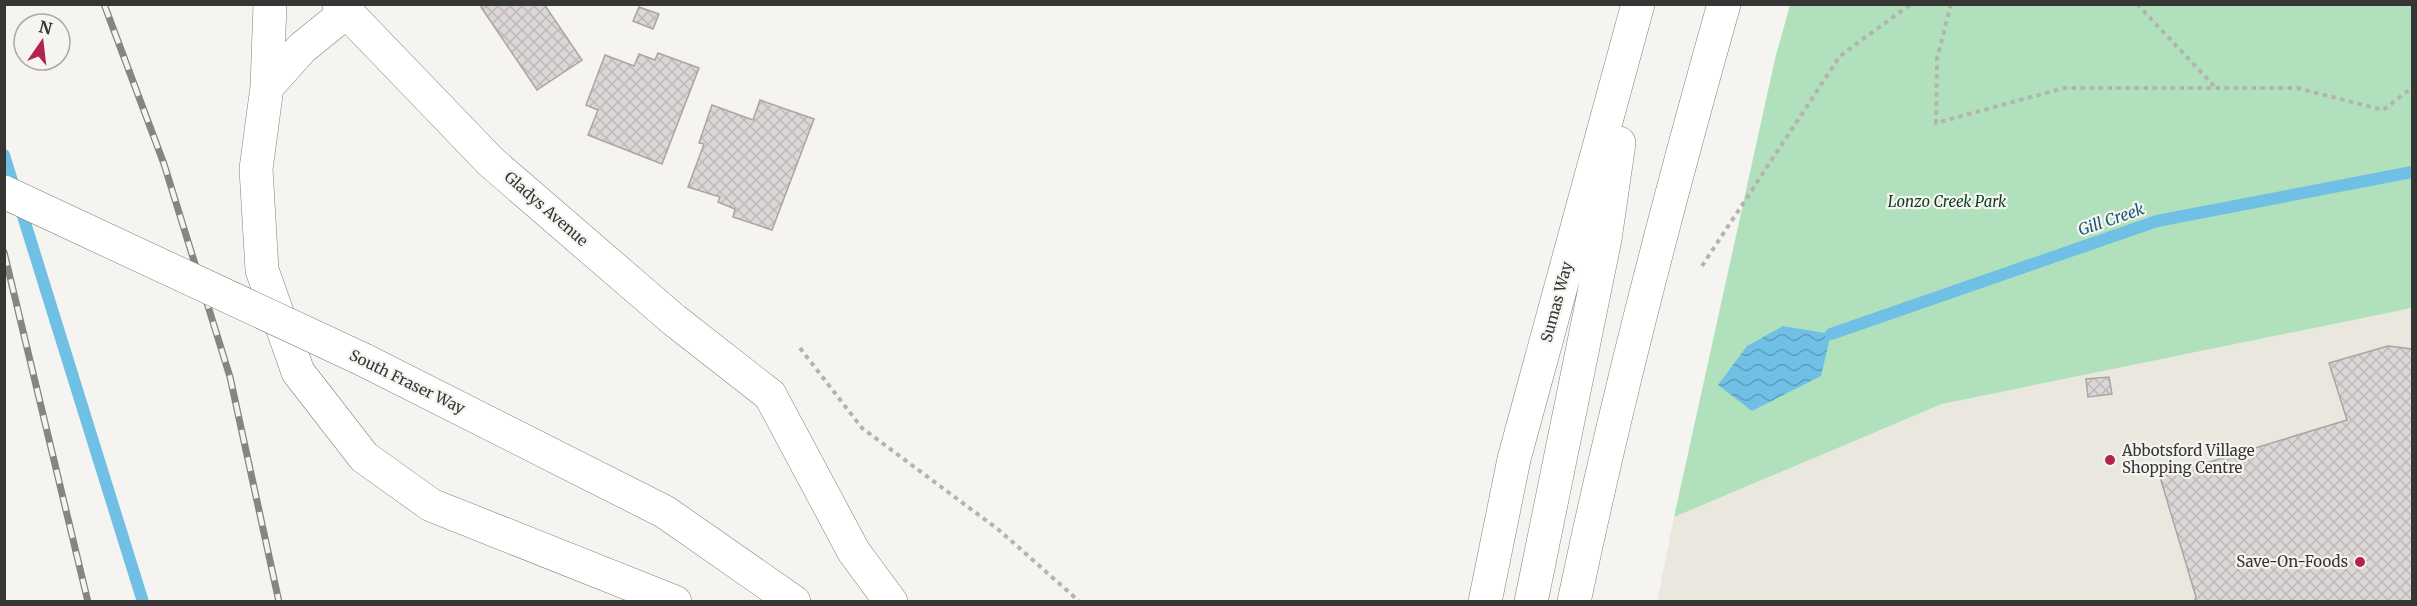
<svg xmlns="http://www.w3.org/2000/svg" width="2417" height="606" font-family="Merriweather,serif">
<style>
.built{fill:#eae8de}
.park{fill:#b0e1bc}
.water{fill:url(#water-waves)}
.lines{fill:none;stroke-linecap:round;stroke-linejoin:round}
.stream{stroke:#70c0e6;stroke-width:12}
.building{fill:url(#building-cross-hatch);stroke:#a9a5a4;stroke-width:1.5}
.tertiary-casing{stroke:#81817d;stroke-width:34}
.secondary-casing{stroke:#81817d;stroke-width:34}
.motorway-casing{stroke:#81817d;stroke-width:34}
.path{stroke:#b3b3af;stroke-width:4;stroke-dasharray:4.5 4.5;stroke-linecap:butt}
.tertiary{stroke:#fff;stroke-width:33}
.secondary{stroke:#fff;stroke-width:33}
.motorway{stroke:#fff;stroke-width:33}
.rail-casing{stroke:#858582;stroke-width:7}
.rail{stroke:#f5f4f0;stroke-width:4.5;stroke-dasharray:14;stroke-linecap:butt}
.secondary-bridge-casing{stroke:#81817d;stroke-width:34;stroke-linecap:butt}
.secondary-bridge{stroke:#fff;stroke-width:33}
.poi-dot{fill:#b32351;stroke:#f5f4f0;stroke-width:2}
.labels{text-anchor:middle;stroke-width:4.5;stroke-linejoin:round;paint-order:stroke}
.park-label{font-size:15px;font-style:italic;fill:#0b3e1f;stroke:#f5f4f0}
.street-label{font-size:15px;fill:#363634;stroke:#f5f4f0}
.poi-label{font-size:15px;fill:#363634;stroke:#f5f4f0;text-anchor:start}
.water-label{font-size:16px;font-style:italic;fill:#1b5a74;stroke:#f5f4f0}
</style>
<defs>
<pattern id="water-waves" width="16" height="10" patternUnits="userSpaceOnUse" patternTransform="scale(1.5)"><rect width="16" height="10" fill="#70c0e6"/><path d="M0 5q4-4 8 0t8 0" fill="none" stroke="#5d9dbb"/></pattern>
<pattern id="building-cross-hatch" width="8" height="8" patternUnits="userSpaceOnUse" patternTransform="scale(1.5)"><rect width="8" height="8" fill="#dcd7d6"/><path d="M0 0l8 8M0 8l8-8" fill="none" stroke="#bdb9b8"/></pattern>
</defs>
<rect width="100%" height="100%" fill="#f5f4f0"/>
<path class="built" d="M2412,308V601L1657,602L1674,517L1942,404Z"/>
<path class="park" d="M1790,5H2412V308L1942,404L1674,517L1775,59Z"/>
<path class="water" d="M1783,326L1831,334L1821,376L1752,411L1718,385L1747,346Z"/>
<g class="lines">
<path class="stream" d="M4,155L143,602
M1831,334L2157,221L2412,172"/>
</g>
<path class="building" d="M484,4H544L582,60L537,90L481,7Z
M639,7L659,14L653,29L633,21Z
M658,53L699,68L662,164L588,135L598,110L586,105L605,55L634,66L639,54L655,60Z
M760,100L814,119L772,230L733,217L735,209L718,202L720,197L688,187L704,144L699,143L712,105L753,120Z
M2388,346L2412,349V602H2194L2196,597L2160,477L2347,420L2329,363Z
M2109,377L2112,394L2088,397L2086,379Z"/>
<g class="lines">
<defs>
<path id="tertiary" d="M339,4L491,162L674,320L770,395"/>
<path id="secondary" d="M270,4L267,87L256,169L262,270L298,372L364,457L431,505L675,602
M267,87L302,48L345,13
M364,360L665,512L794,602
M770,395L854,552L891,602"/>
<path id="motorway" d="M1485,602L1514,459L1638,4
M1531,602L1605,239L1619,143
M1574,602C1616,401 1668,202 1724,4"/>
</defs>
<use href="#tertiary" class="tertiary-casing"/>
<use href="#secondary" class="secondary-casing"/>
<use href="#motorway" class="motorway-casing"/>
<path class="path" d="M1951,4L1937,59L1936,123L2064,88H2297L2383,110L2412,88
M2137,4L2216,88
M1702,266L1840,56L1911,4
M800,348L862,428L999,530L1080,602"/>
<use href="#tertiary" class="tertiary"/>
<use href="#secondary" class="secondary"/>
<use href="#motorway" class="motorway"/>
<defs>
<path id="rail" d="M104,4L164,164L230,377L279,602
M4,252L88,602"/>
</defs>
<use href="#rail" class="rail-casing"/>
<use href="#rail" class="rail"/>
<defs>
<path id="secondary-bridge" d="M4,192L364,360"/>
</defs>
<use href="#secondary-bridge" class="secondary-bridge-casing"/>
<use href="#secondary-bridge" class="secondary-bridge"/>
</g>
<g class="poi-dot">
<circle cx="2110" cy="460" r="6"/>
<circle cx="2360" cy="562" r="6"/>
</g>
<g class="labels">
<g class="park-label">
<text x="1947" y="207">Lonzo Creek Park</text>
</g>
<g class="street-label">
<text transform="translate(546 209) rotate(41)" y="5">Gladys Avenue</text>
<text transform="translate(1557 302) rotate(-75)" y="5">Sumas Way</text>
<text transform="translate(407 382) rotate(26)" y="5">South Fraser Way</text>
</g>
<g class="poi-label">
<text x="2122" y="456">Abbotsford Village<tspan x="2122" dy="17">Shopping Centre</tspan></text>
<text x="2348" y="567" text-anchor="end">Save-On-Foods</text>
</g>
<g class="water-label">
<text transform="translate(2111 219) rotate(-19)" y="6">Gill Creek</text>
</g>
</g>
<rect width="2417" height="606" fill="none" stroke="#363634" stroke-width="12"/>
<g transform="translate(42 42) rotate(14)"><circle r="28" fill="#f5f4f0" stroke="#a9a8a5" stroke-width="1.5"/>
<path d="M0-4.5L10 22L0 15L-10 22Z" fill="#b32351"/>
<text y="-9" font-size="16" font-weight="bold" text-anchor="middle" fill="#363634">N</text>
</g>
</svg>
